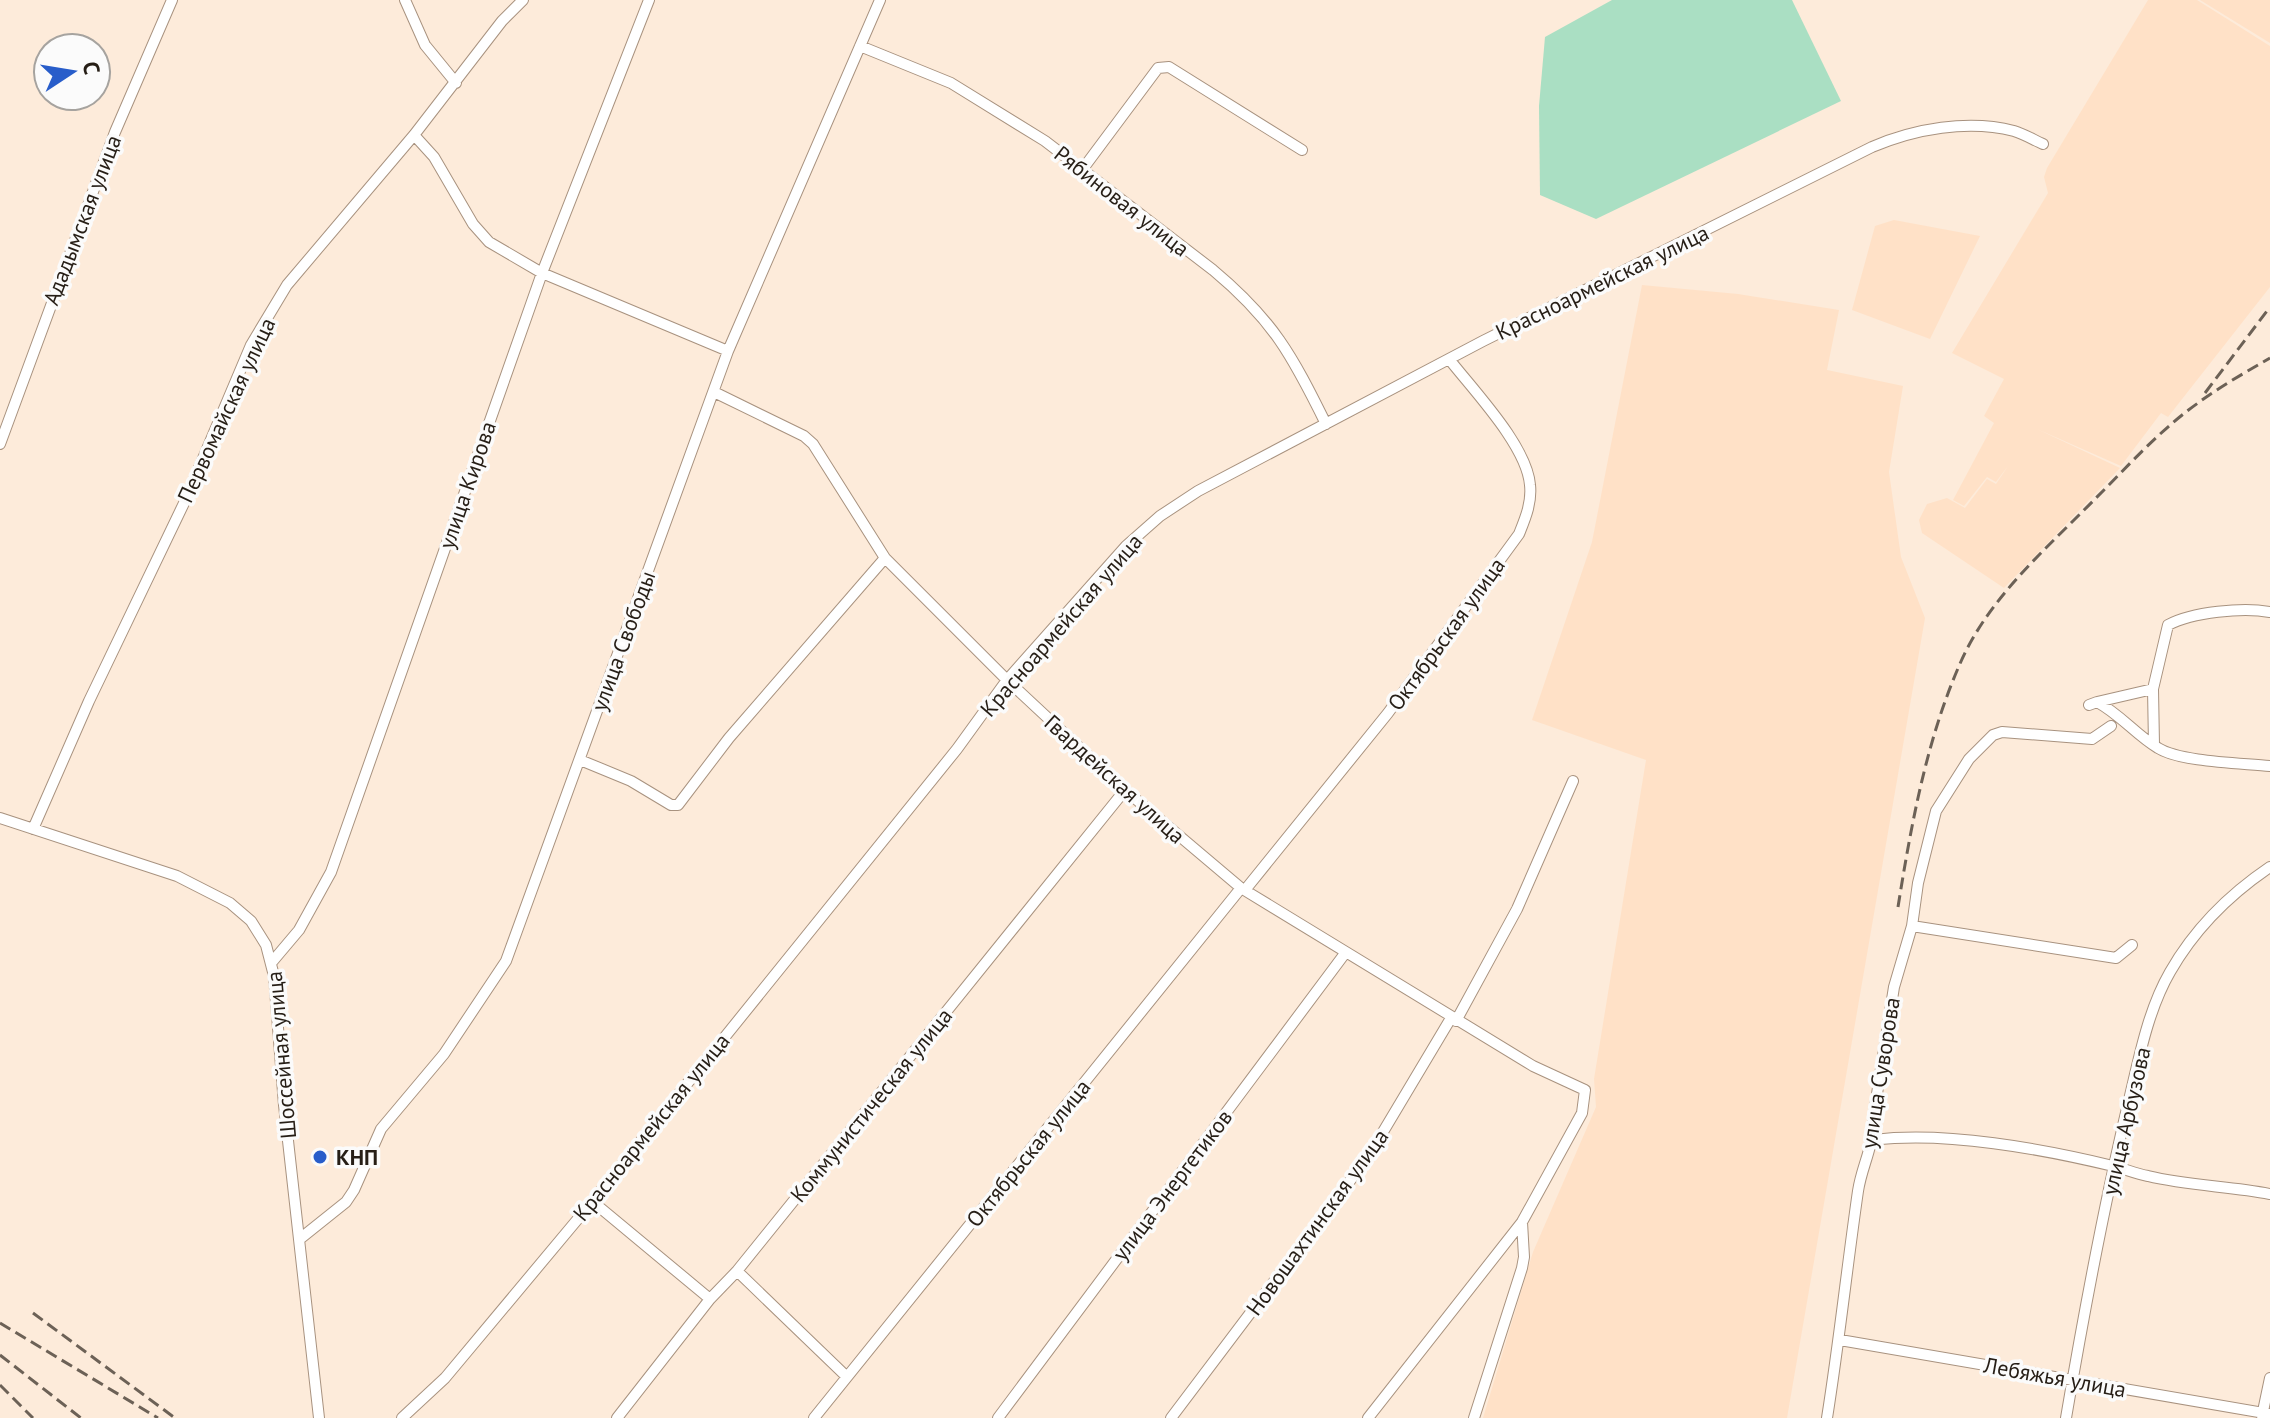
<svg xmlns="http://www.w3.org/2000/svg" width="2270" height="1418" font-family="'PT Sans',sans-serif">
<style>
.built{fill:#ffe1c7}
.green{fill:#aadfc3}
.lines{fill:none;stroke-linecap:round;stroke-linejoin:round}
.minor-casing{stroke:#a8927f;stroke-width:12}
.minor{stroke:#fff;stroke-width:10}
.rail{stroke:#6c6156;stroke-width:3;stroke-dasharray:12 6;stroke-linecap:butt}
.poi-dot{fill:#285dca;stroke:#fbfbfb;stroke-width:3}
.labels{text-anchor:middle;stroke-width:7;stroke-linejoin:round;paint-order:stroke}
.street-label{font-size:22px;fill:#261e16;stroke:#fbfbfb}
.poi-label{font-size:22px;font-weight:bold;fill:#261e16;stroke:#fbfbfb;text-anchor:start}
</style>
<rect width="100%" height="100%" fill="#fdebda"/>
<path class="built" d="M2148,0H2197L2270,46V287L2168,417L2161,413L2121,466L2037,429L2120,468L2004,588L1922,533L1919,520L1927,504L1947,498L1965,508L1987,479L1996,484L2008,466L1996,482L1987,477L1964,506L1953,500L1994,423L1984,416L2004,379L1952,353L2048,193L2044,177L2047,168Z
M2200,0H2270V43Z
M1894,220L1980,236L1930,339L1852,310L1875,226Z
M1642,285L1738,294L1839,310L1827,370L1903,386L1889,472L1901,557L1925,618L1787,1418H1483L1533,1252L1596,1107L1594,1079L1646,760L1532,720L1592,542Z"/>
<path class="green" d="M1612,0H1792L1841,101L1596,219L1540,195L1539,106L1545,37Z"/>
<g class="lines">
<defs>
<path id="minor" d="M405,0L425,45L456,83
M860,46L951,83L1045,141L1213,270C1273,320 1292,355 1326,424
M414,135L434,157L473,224L489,242L542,273L728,351
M1082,170L1158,68L1169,67L1302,150
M714,392L804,436L813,444L885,558L1007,680L1125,790L1241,888L1533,1066L1585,1090L1582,1113L1522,1222L1368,1418
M0,444L115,132L172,0
M2097,702L2153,689
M2089,705L2097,702C2120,714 2136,735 2158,748C2180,762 2242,763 2270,766
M2154,745L2153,689L2168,625C2192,612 2243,607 2270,612
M580,760L631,781L671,805H678L729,738L885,558
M0,818L177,876L230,903L251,921L266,945L274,976L284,1105L319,1418
M33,829L89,701L185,501L251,345L287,285L414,135L502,21L523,0
M1245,890L1388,713L1519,534C1525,519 1532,503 1530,485C1527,446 1474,391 1449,359
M1912,926L2116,958L2132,945
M272,962L299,930L331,872L542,273L649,0
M1456,1021L1517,909L1573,781
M1874,1140C1945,1131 2043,1149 2113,1166C2125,1169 2136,1174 2148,1176C2189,1186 2230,1186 2270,1194
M592,1201L710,1299
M301,1238L346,1202L354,1190L381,1129L444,1054L506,961L728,351L880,0
M737,1271L847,1377
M1840,1340L2270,1414
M2262,1416L2270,1378
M402,1418L445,1378L582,1214L957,749L1007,680L1126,546L1160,516L1198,491L1483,341L1872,147C1914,129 1968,119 2014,131C2024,134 2034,140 2043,144
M617,1418L710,1299L737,1271L1125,790
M814,1418L1241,888
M998,1418L1346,952
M1171,1418L1368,1157L1451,1018
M1474,1418L1522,1268L1524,1257L1522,1222
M1827,1418C1839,1343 1847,1267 1858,1191C1862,1165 1874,1147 1873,1119L1894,987L1912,926L1918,883L1936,811L1969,759L1993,735L2002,732L2092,739L2111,726
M2066,1418C2084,1312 2104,1205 2129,1100C2139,1058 2148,1010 2170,972C2194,930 2230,894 2270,867"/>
</defs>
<use href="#minor" class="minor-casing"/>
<use href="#minor" class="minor"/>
<path class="rail" d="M2205,393L2270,307
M1898,907C1911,826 1926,742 1959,666C1987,599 2046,549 2096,498C2128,466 2161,429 2198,403C2221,386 2246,372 2270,358
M33,1313L175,1418
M0,1323L158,1418
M0,1355L81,1418
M0,1385L33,1418"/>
</g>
<circle class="poi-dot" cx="320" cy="1157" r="8"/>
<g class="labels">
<g class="street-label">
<text transform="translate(1122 201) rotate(38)" y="8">Рябиновая улица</text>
<text transform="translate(82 220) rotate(-69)" y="8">Ададымская улица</text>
<text transform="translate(1602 282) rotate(-26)" y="8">Красноармейская улица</text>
<text transform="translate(226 410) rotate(-65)" y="8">Первомайская улица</text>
<text transform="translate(467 485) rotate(-71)" y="8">улица Кирова</text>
<text transform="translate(1061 625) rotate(-49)" y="8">Красноармейская улица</text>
<text transform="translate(1446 634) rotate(-54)" y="8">Октябрьская улица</text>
<text transform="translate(623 641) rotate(-70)" y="8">улица Свободы</text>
<text transform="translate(1115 779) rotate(42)" y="8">Гвардейская улица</text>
<text transform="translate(281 1055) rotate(-95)" y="8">Шоссейная улица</text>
<text transform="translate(1880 1073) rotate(-81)" y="8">улица Суворова</text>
<text transform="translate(871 1105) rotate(-51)" y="8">Коммунистическая улица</text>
<text transform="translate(2126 1121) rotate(-77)" y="8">улица Арбузова</text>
<text transform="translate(651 1127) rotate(-51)" y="8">Красноармейская улица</text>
<text transform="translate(1028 1153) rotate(-51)" y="8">Октябрьская улица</text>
<text transform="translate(1172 1185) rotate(-53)" y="8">улица Энергетиков</text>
<text transform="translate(1317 1222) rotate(-54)" y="8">Новошахтинская улица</text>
<text transform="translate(2055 1377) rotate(10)" y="8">Лебяжья улица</text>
</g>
<g class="poi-label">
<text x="336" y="1165">КНП</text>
</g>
</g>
<g transform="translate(72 72) rotate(78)"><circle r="38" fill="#fbfbfb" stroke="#a6a39f" stroke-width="2"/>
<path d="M0-6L14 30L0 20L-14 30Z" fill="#285dca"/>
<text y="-12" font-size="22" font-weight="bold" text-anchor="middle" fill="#261e16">С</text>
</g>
</svg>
